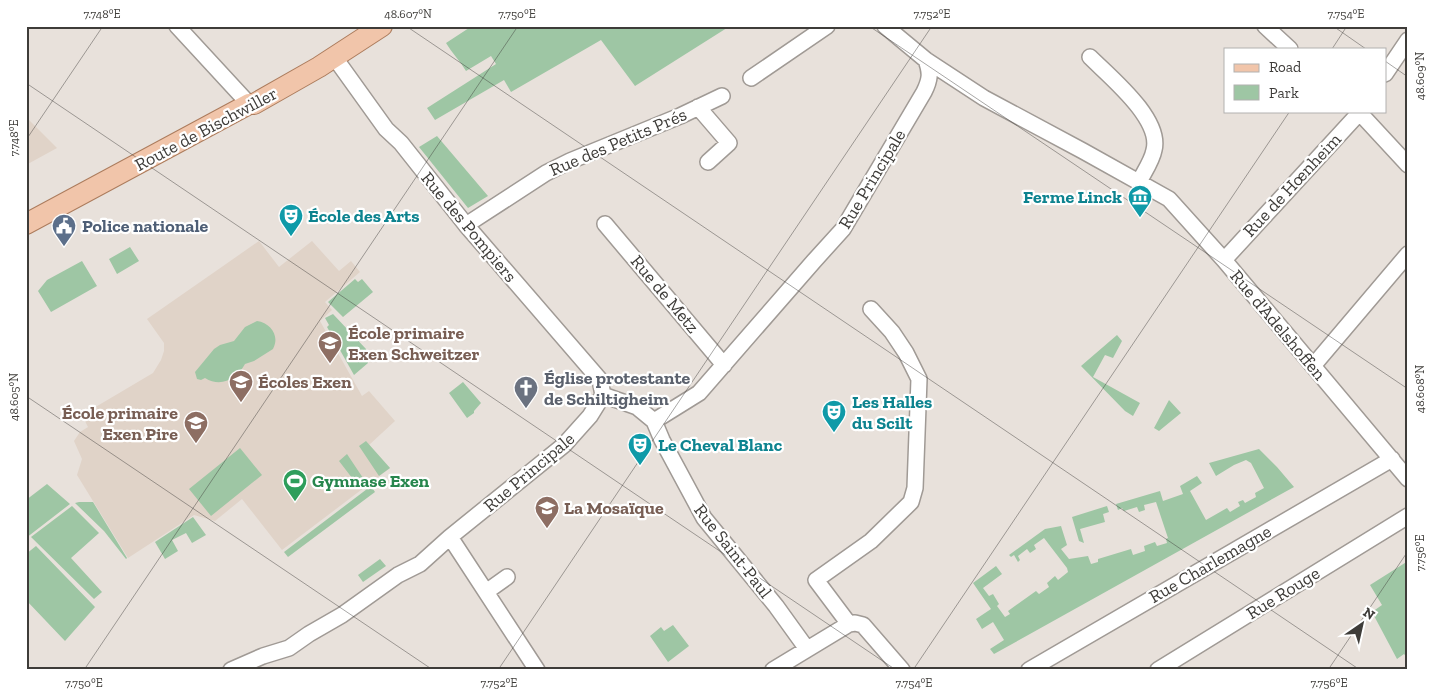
<svg xmlns="http://www.w3.org/2000/svg" width="1434" height="696" font-family="'Zilla Slab',serif">
<style>
.built{fill:#e0d3c8}
.green{fill:#9ec6a4}
.lines{fill:none;stroke-linecap:round;stroke-linejoin:round}
.minor-casing{stroke:#a09a95;stroke-width:18}
.major-casing{stroke:#ac7c5d;stroke-width:22}
.minor{stroke:#fff;stroke-width:15}
.major{stroke:#f1c5aa;stroke-width:20}
.ticks{fill:none;stroke:#3e3c39;stroke-width:1;stroke-opacity:0.45}
.labels{text-anchor:middle;stroke-width:4.5;stroke-linejoin:round;paint-order:stroke}
.street-label{font-size:18px;fill:#3e3c39;stroke:#fff}
.culture-label{font-size:18px;font-weight:bold;fill:#0d838f;stroke:#fff;text-anchor:start}
.service-label{font-size:18px;font-weight:bold;fill:#4e5e75;stroke:#fff;text-anchor:start}
.education-label{font-size:18px;font-weight:bold;fill:#785e54;stroke:#fff;text-anchor:start}
.worship-label{font-size:18px;font-weight:bold;fill:#5b616d;stroke:#fff;text-anchor:start}
.leisure-label{font-size:18px;font-weight:bold;fill:#27864d;stroke:#fff;text-anchor:start}
.neatline{fill:none;stroke:#3e3c39;stroke-width:2}
.ticks-label{font-size:12px;text-anchor:middle;fill:#3e3c39}
</style>
<rect width="100%" height="100%" fill="#e8e1db"/>
<path class="built" d="M26,117L57,148L26,165Z
M259,241L279,267L312,241L339,271L351,261L360,272L325,302L332,310L320,321L362,396L369,391L395,421L369,445L390,468L282,550L242,499L215,521L194,515L128,558L77,475L82,459L74,441L80,432L88,427L82,415L153,373L161,360L164,351V343L147,319Z"/>
<path class="green" d="M472,26H730L635,86L601,40L511,92L504,80L435,120L427,108L496,64L491,56L466,71C460,61 452,53 446,43Z
M437,136L488,196L468,208L419,147Z
M130,247L139,261L117,274L109,259Z
M82,261L97,286L51,312L38,291L47,280Z
M355,279L358,282L362,279L373,292L343,317L328,302Z
M333,314L366,349L368,363L354,375L327,327L329,325L325,318Z
M257,321C271,323 280,336 273,349L254,361L245,364C237,379 221,388 205,378L201,380L197,379L195,372L214,349L220,345L234,341L245,327Z
M1117,335L1122,341L1113,358L1105,355L1093,377L1140,403L1133,416L1125,411L1081,366Z
M463,382L481,403L474,411V413L467,418L449,393Z
M1169,400L1181,413L1159,431L1154,428Z
M366,441L390,468L379,476L359,446Z
M240,448L262,475L211,516L189,489Z
M1259,449L1277,467L1294,487L994,654L990,649L1004,640L993,622L982,629L976,619L991,609L973,583L996,566L1002,574L983,588L989,596L993,594L999,604L997,606L1005,617L1010,614L1008,611L1036,591L1039,594L1049,587L1047,583L1055,576L1058,580L1068,572L1067,568L1044,538L1034,545L1036,549L1030,553L1027,549L1018,556L1020,560L1018,562L1014,555L1011,557L1009,555L1045,529L1061,526L1067,545L1061,549L1069,559L1088,556L1091,564L1098,562V559L1131,549L1133,555L1145,551L1144,546L1155,542L1157,546L1167,543L1166,539L1168,538L1156,502L1144,505L1145,510L1139,512L1137,507L1124,511L1122,508L1118,510L1116,504L1160,491L1163,501L1183,494L1180,486L1197,476L1202,483L1190,491L1206,520L1227,508L1230,512L1240,506L1238,502L1243,500L1245,503L1256,497L1255,493L1264,488L1251,463L1246,460L1234,465L1216,476L1209,463Z
M347,454L363,478L359,487L339,461Z
M47,484L70,504L26,538V500Z
M371,486L375,492L288,557L284,552Z
M79,502H93L127,558L126,559L104,531L75,503Z
M72,506L99,533L71,558L102,592L94,599L31,537Z
M1107,506L1109,512L1103,514L1105,522L1080,529L1084,543L1079,541L1072,517Z
M193,517L206,535L192,543L186,533L172,540L178,551L165,559L155,542Z
M36,546L95,607L65,641L26,600V554Z
M380,559L386,566L363,582L358,575Z
M1408,561V659L1404,654L1397,659L1372,612L1382,605L1370,585Z
M673,625L689,646L668,662L650,636L661,627L664,631Z"/>
<g class="lines">
<defs>
<path id="minor" d="M177,26L249,104
M885,26L926,60L984,98L1083,151L1169,199L1224,260L1408,479
M1265,26L1290,49
M1090,57C1110,77 1162,119 1154,150C1152,161 1144,172 1139,182
M335,58L386,129L401,143L466,225L600,380L603,395
M1385,74L1408,40
M751,78L827,26
M698,107L729,143L708,162
M1358,111L1408,165
M605,224L724,365
M466,225L546,173L570,161L680,116L722,96
M1224,260L1361,111
M1313,366L1408,254
M603,395L637,407L654,421L662,440L704,518L776,606L807,649
M654,421L699,393L814,261L843,229L924,92C930,80 931,73 926,60
M450,537L537,670
M486,592L507,577
M849,624L816,580L871,541L911,502L915,488L919,379L906,353L892,332L871,309
M231,670L263,656L289,648L309,634L342,615L398,575L420,564L450,537L564,445L590,416L603,395
M773,670L849,624L855,623L863,625L902,670
M1029,670L1392,459
M1158,670L1408,516"/>
<path id="major" d="M26,224L249,104H254L319,67L382,26"/>
</defs>
<use href="#minor" class="minor-casing"/>
<use href="#major" class="major-casing"/>
<use href="#minor" class="minor"/>
<use href="#major" class="major"/>
</g>
<path class="ticks" d="M406,26L1360,670M869,26L1408,389M1333,26L1366,49M1332,49L1347,26M1385,61L1408,77M26,83L896,670M26,140L103,26M26,396L433,670M84,670L518,26M498,670L932,26M913,670L1290,111M1328,670L1408,551"/>
<defs>
<symbol id="museum-pin" viewBox="-11 -11 22 30"><path d="M0 17L-7.5 6A9.5 9.5 0 1 1 7.5 6Z" fill="#0f9aa8" stroke="#fff"/><path d="M0-6L6-3V-2H-6V-3ZM-5-1h2V3h-2ZM-1-1h2V3h-2ZM3-1h2V3H3ZM-6 4H6V6H-6Z" fill="#fff"/></symbol>
<symbol id="theatre-pin" viewBox="-11 -11 22 30"><path d="M0 17L-7.5 6A9.5 9.5 0 1 1 7.5 6Z" fill="#0f9aa8" stroke="#fff"/><path d="M-5-5.5Q0-4 5-5.5V0Q5 5 0 6Q-5 5-5 0ZM-3.3-2.5H-1v1.5H-3.3ZM1-2.5H3.3v1.5H1ZM-2.8 1Q0 5.5 2.8 1Z" fill="#fff"/></symbol>
<symbol id="civic-pin" viewBox="-11 -11 22 30"><path d="M0 17L-7.5 6A9.5 9.5 0 1 1 7.5 6Z" fill="#5c6f8a" stroke="#fff"/><path d="M-.6-6.5H3V-4.5H.6V-3L4-1V1h2V6H-6V1h2V-1L-.6-3ZM-1.2 2.5V6h2.4V2.5Z" fill="#fff"/></symbol>
<symbol id="school-pin" viewBox="-11 -11 22 30"><path d="M0 17L-7.5 6A9.5 9.5 0 1 1 7.5 6Z" fill="#8d6e63" stroke="#fff"/><path d="M0-5L7-2L0 1L-7-2ZM-4 1L0 2.5L4 1V4Q0 6-4 4Z" fill="#fff"/></symbol>
<symbol id="church-pin" viewBox="-11 -11 22 30"><path d="M0 17L-7.5 6A9.5 9.5 0 1 1 7.5 6Z" fill="#6b7280" stroke="#fff"/><path d="M-1.2-6h2.4v3.5h3.3v2.4h-3.3V6h-2.4V-.1h-3.3v-2.4h3.3Z" fill="#fff"/></symbol>
<symbol id="stadium-pin" viewBox="-11 -11 22 30"><path d="M0 17L-7.5 6A9.5 9.5 0 1 1 7.5 6Z" fill="#2e9e5b" stroke="#fff"/><path d="M0-5a6.5 5 0 1 0 0 10a6.5 5 0 1 0 0-10ZM-3.5-1.8h7v3.6h-7Z" fill="#fff"/></symbol>
</defs>
<g fill-rule="evenodd">
<use href="#museum-pin" x="1126" y="183" width="28" height="38"/>
<use href="#theatre-pin" x="277" y="202" width="28" height="38"/>
<use href="#civic-pin" x="50" y="212" width="28" height="38"/>
<use href="#school-pin" x="316" y="329" width="28" height="38"/>
<use href="#school-pin" x="227" y="368" width="28" height="38"/>
<use href="#church-pin" x="512" y="374" width="28" height="38"/>
<use href="#theatre-pin" x="820" y="398" width="28" height="38"/>
<use href="#school-pin" x="182" y="409" width="28" height="38"/>
<use href="#theatre-pin" x="626" y="431" width="28" height="38"/>
<use href="#stadium-pin" x="281" y="467" width="28" height="38"/>
<use href="#school-pin" x="533" y="494" width="28" height="38"/>
</g>
<g class="labels">
<g class="street-label">
<text transform="translate(206 129) rotate(-28)" y="6">Route de Bischwiller</text>
<text transform="translate(618 142) rotate(-23)" y="6">Rue des Petits Prés</text>
<text transform="translate(872 179) rotate(-59)" y="6">Rue Principale</text>
<text transform="translate(1292 185) rotate(-47)" y="6">Rue de Hœnheim</text>
<text transform="translate(469 227) rotate(50)" y="6">Rue des Pompiers</text>
<text transform="translate(665 294) rotate(50)" y="6">Rue de Metz</text>
<text transform="translate(1278 325) rotate(50)" y="6">Rue d'Adelshoffen</text>
<text transform="translate(529 472) rotate(-40)" y="6">Rue Principale</text>
<text transform="translate(733 551) rotate(52)" y="6">Rue Saint-Paul</text>
<text transform="translate(1210 564) rotate(-30)" y="6">Rue Charlemagne</text>
<text transform="translate(1283 593) rotate(-32)" y="6">Rue Rouge</text>
</g>
<g class="culture-label">
<text x="1122" y="203" text-anchor="end">Ferme Linck</text>
<text x="308" y="222">École des Arts</text>
<text x="852" y="408">Les Halles<tspan x="852" dy="21">du Scilt</tspan></text>
<text x="658" y="451">Le Cheval Blanc</text>
</g>
<g class="service-label">
<text x="82" y="232">Police nationale</text>
</g>
<g class="education-label">
<text x="348" y="339">École primaire<tspan x="348" dy="21">Exen Schweitzer</tspan></text>
<text x="258" y="388">Écoles Exen</text>
<text x="178" y="419" text-anchor="end">École primaire<tspan x="178" dy="21">Exen Pire</tspan></text>
<text x="564" y="514">La Mosaïque</text>
</g>
<g class="worship-label">
<text x="544" y="384">Église protestante<tspan x="544" dy="21">de Schiltigheim</tspan></text>
</g>
<g class="leisure-label">
<text x="312" y="487">Gymnase Exen</text>
</g>
</g>
<rect width="1434" height="696" fill="none" stroke="#ffffff" stroke-width="55"/>
<rect x="1224" y="48" width="162" height="65" fill="#ffffff" stroke="#b2b1b0"/>
<rect x="1234" y="64" width="25" height="8" fill="#f1c5aa" stroke="#b2b1b0"/>
<text x="1269" y="72" font-size="15" fill="#3e3c39">Road</text>
<rect x="1234" y="85" width="25" height="15" fill="#9ec6a4" stroke="#b2b1b0"/>
<text x="1269" y="98" font-size="15" fill="#3e3c39">Park</text>
<g transform="translate(1362 624) rotate(34)" stroke="#ffffff" stroke-width="4" paint-order="stroke">
<path d="M0-4L9 19L0 12L-9 19Z" fill="#3e3c39"/>
<text y="-8" font-size="14" font-weight="bold" text-anchor="middle" fill="#3e3c39">N</text>
</g>
<rect x="28" y="28" width="1378" height="640" class="neatline"/>
<g class="ticks-label">
<text x="102" y="18">7.748°E</text>
<text x="408" y="18">48.607°N</text>
<text x="517" y="18">7.750°E</text>
<text x="932" y="18">7.752°E</text>
<text x="1346" y="18">7.754°E</text>
<text transform="translate(1420 76) rotate(-90)" y="4">48.609°N</text>
<text transform="translate(14 138) rotate(-90)" y="4">7.748°E</text>
<text transform="translate(1420 389) rotate(-90)" y="4">48.608°N</text>
<text transform="translate(14 397) rotate(-90)" y="4">48.605°N</text>
<text transform="translate(1420 553) rotate(-90)" y="4">7.756°E</text>
<text x="84" y="687">7.750°E</text>
<text x="499" y="687">7.752°E</text>
<text x="914" y="687">7.754°E</text>
<text x="1329" y="687">7.756°E</text>
</g>
</svg>
